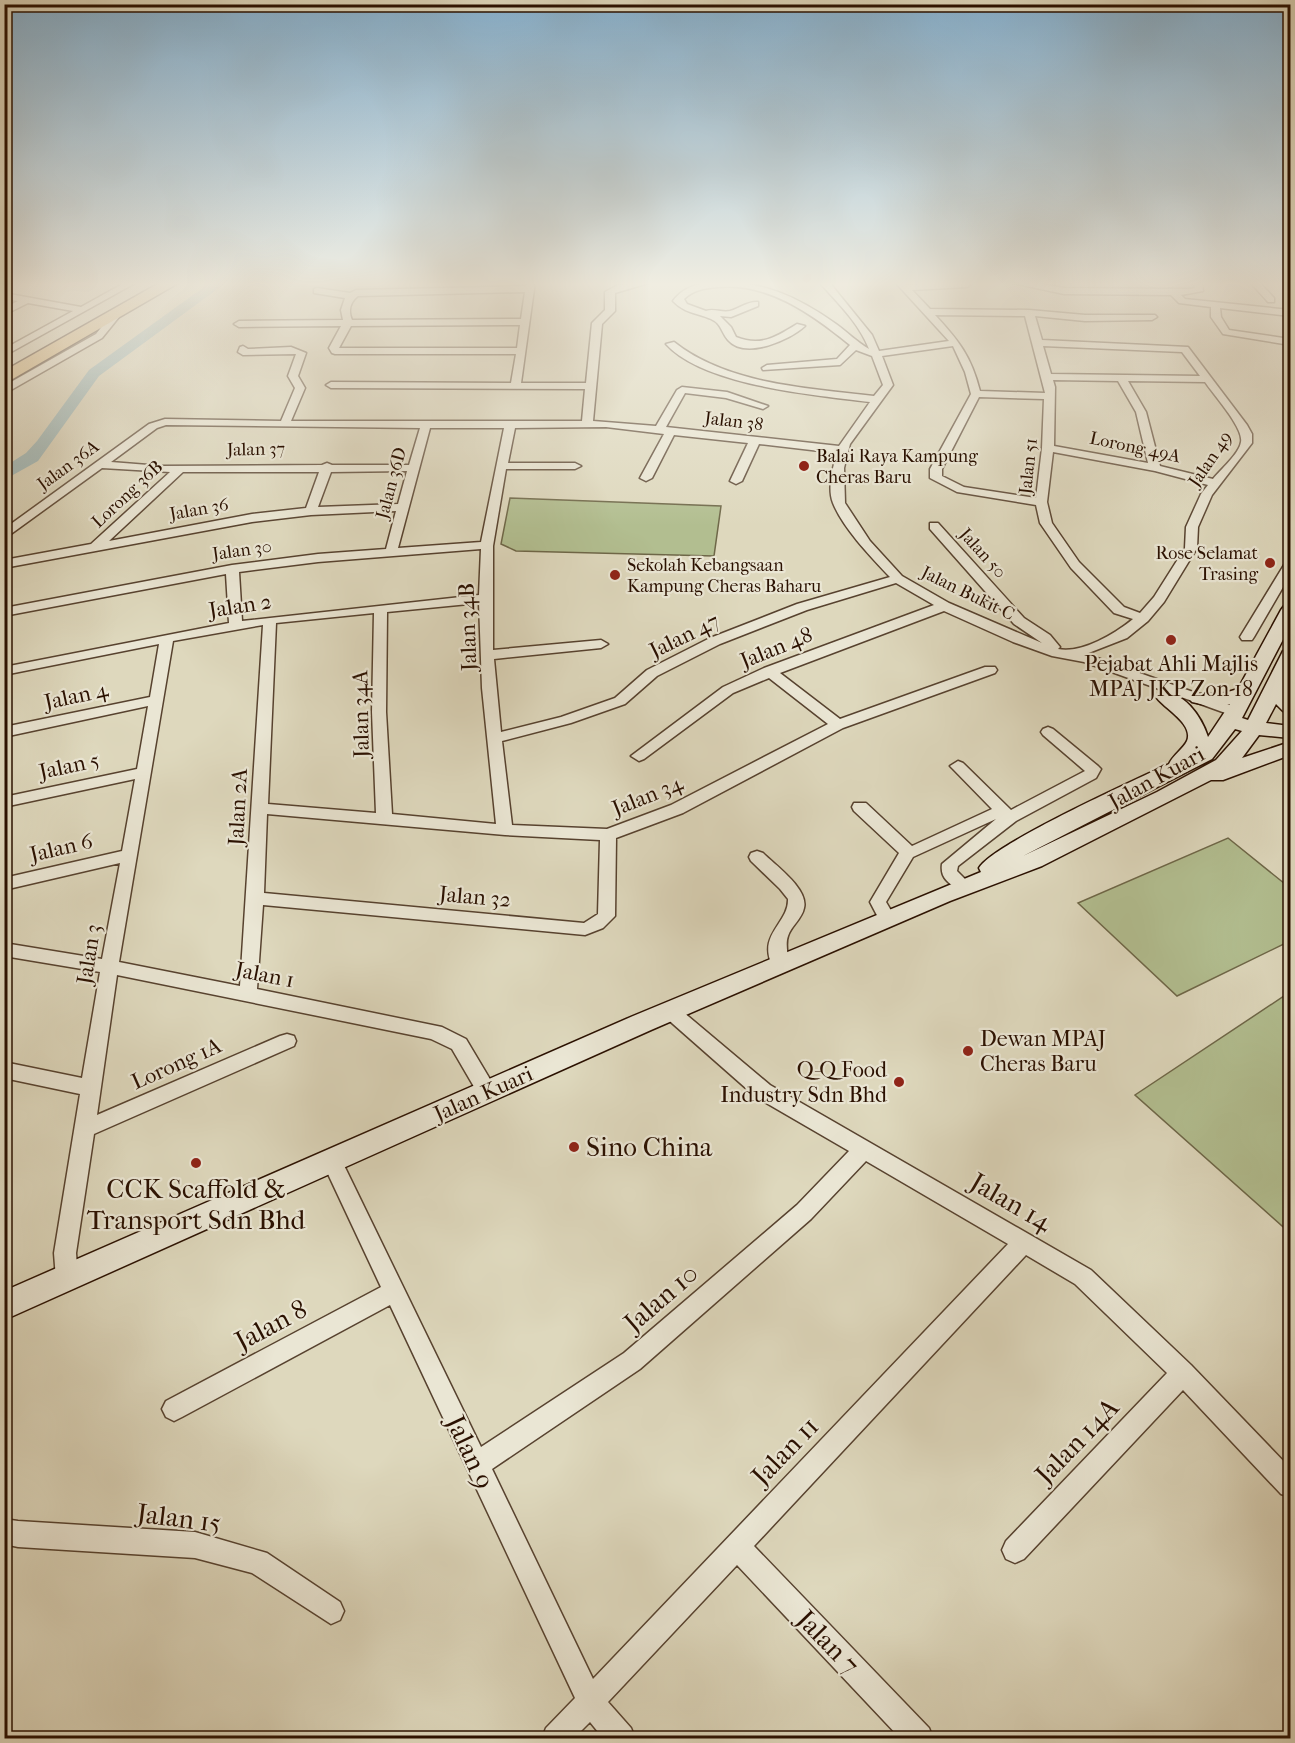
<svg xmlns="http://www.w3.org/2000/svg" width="1295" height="1743" font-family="'IM FELL French Canon',serif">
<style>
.green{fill:#b2be90;stroke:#6e6748;stroke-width:1.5}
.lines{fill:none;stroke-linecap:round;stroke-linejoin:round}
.river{fill:#97b7bb;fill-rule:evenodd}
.street-casing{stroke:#57422f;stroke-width:3}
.secondary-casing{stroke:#2a1000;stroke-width:3}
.highway-casing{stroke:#2a1000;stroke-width:3}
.street{fill:#eae6d4;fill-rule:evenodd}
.secondary{fill:#eae6d4;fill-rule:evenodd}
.highway{fill:#dfbc7e;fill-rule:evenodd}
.poi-dot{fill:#8f2418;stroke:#eae6d4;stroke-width:2}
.labels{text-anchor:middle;stroke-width:4.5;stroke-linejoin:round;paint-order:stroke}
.far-street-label{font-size:18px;fill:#2a1000;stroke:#eae6d4}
.far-poi-label{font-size:18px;fill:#2a1000;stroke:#eae6d4;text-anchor:start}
.street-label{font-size:22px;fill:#2a1000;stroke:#eae6d4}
.poi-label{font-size:22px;fill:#2a1000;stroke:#eae6d4}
.near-poi-label{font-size:27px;fill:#2a1000;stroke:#eae6d4;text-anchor:start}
.near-street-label{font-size:27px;fill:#2a1000;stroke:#eae6d4}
</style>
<rect width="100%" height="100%" fill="#ded8bd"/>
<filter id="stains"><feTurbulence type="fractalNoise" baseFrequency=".00333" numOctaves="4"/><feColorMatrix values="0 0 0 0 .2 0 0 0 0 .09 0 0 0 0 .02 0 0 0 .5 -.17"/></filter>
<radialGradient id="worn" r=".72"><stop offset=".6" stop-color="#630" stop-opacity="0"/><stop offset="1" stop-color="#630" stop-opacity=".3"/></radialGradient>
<path class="green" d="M510,498L721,506L714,556L516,551L501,544Z
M1228,838L1290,888V941L1177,996L1078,903Z
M1290,992V1233L1135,1095Z"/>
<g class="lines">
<path class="river" d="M211,282H227L99,376L38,461L4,480V467L26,453L37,441L89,370Z"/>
<defs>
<path id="street" d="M126,282H137L4,356V349L73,311L28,303L4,315V308L18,301L4,299V293L81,307Z
M527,282H535L521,383H586L592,323L605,310V292L618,285L652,282L615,293V311L602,324L593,421L656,426L677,390L682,387L727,392L768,406L763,409L726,398L685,393L666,427L839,446L870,402C815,395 704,386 666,344L674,342C728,385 809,388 874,396L883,385L872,356L856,350L840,365L763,370L762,368L767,365L837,359L850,345C813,315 768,282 718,287C705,288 693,290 684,299L687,304L706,311C714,308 722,313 730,311C740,308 748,301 758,302V306L731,317L720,316L731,327L736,337C761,347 776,337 797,324L805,326C790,340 745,360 728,340C721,332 722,324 711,319C697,313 684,313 673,301C684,286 701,282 719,282C765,282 798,297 836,324C847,332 857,342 869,349C859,323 837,302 819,282H829L872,335L879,351L949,341L895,282H904L907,285L951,282L971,284L967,287L912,290L930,309L1029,310L1085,315H1155L1157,317L1152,320L1085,321L1035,316L1042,340L1188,347L1247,425L1252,434V443L1212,495L1198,527L1197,548L1164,602L1148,621L1127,638L1086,654L1241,709L1243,712L1241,715H1231L1084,662L1052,656L1013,642L944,611L780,673L840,719L985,667H995L997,670L995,673L843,728L683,813L616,838L615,916L603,928L585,935L263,905L257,989L442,1027L466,1039L497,1091L494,1097L487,1099L480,1097L452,1049L431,1039L117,975L97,1115L280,1036L287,1034L294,1036L296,1041L294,1046L94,1134L76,1253L78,1279L75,1286L67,1289L59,1286L56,1279L54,1253L80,1094L4,1078V1062L82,1078L100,972L4,956V943L102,959L120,863L4,890V878L122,851L135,779L4,807V797L137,769L148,706L4,737V727L150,697L159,644L4,675V667L229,623L226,574L4,616V608L232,565L318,554L386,549L396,511L311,515L252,522L4,568V560L91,544L170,472L102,468L4,539V529L149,424L165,419L281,421L295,388L288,376L296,354L243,355L238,352L240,347L243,346L248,349L291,347L306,353L298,376L305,388L291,421H582L585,389L331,388L326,385L331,382L511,383L516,354H335L332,353L329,348L341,326L239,327L234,324L239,321L343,320L341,310L345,298L314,293V289L317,288L350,293L356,290L526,286ZM525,292L521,319L352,320C348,311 350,302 358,296ZM935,315L1025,316L1045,393L980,391C971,356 959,341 935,315ZM520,325L517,348H339L351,326ZM953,346L965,372L971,394L930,469V478L957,492L1036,505L1040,523L1071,568L1114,613L1133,619C1116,633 1082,654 1058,649L1060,647L1050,635L1024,618L938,523H930V529L1014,624L1042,643L949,603L902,576L870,541L845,503L844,468L850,444L893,385L882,356ZM1043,346L1182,352L1200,376L1051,374ZM1053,380L1118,381L1136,412L1148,463L1054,446L1055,387ZM1128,381L1205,382C1213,394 1244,428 1241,442C1239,454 1221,469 1213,479L1160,466L1146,412ZM979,397L1044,399L1042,448L1036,498L964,487L942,476V469ZM166,425L420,428L409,465H332L327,463L322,465L161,466L111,462L157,428ZM606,427L664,434L640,478L646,481L652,478L674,435L748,443L730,481L736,484L742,481L759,444L837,453C833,467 827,488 833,503C843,528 871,557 890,577L797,604L710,638L647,670L615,698L561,717L501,732L494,659L601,648L608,644L601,640L493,650V546L506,469H575L581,466L575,463H508L515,428ZM430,428H504L481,542L398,548ZM1053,452L1155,471L1208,485L1201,494L1186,527L1185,548L1154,597L1140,613L1124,607L1079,562L1052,523L1047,502ZM407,471L398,504L318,507L331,472ZM183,472H319L306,508L252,514L109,541ZM481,549L479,595L242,621L239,572L318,562ZM896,583L934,605L764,668L723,687L631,756L639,761L644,759L733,693L769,678L828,724L671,805L607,829L512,825L502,741L571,723L625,704L657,676L720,644L807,610ZM479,603L482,688L496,824L392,814L386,712L387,612ZM374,613L372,712L376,813L268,804L276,623ZM263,625L240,986L119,962L173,641ZM267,814L505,835L600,840L598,914L584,923L264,893Z
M1008,282H1030L1064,288L1189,289L1195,288L1193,282H1202L1203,291L1181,295L1185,299L1290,310V316L1220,308L1221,317L1229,330L1290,339V345L1223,334L1211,317V307L1179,303L1171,295L1064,294Z
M1250,282H1259L1274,298V302H1268Z
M111,315L119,317L102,338L4,394V386L96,334Z
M1290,561V575L1254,637L1252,640H1242L1240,637L1284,565Z
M1048,727L1053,729L1098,766L1101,769L1096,778L1016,821L958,866L957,871L972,886L970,890H958C948,882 940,878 942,864L996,819L913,857L886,902L896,919L893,923L887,925L881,923L870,902L899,853L854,811L852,807L854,803H866L912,846L992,809L953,769L950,766L958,761L963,763L1011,810L1085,771L1043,735L1041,732L1043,729Z
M757,851L763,853C775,865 809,889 804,908C802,919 791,926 788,936C784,947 791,960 786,969L780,971L774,969C755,935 789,924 788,899L780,889L751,861L749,857L751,853Z
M670,1004L676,1006L770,1085L1091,1270L1191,1365L1290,1468V1497L1281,1494L1183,1390L1024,1559L1015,1563L1006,1559L1002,1550L1006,1541L1167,1373L1075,1284L1026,1255L754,1546L929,1728L933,1738H900L737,1565L608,1702L631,1728L635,1738H603L590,1722L574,1738H542L546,1728L575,1698L390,1305L182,1417L174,1421L166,1417L162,1409L166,1401L381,1287L321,1159L324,1153L331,1150L338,1153L481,1447L624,1353L797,1205L849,1151L756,1097L664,1016L661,1011L664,1006ZM866,1161L1008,1244L593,1679L492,1469L640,1369L811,1219Z
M4,1519L18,1521L195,1532L267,1553L340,1602L344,1611L340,1620L331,1624L252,1573L195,1558L18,1547L4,1544Z"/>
<path id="secondary" d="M1290,605V626L1242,718L1248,720L1281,655L1283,651L1290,650V673L1283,689L1290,697V713L1283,711L1276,704L1266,723L1290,726V738L1259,735L1242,758L1290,742V755L1223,780H1211L1042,866L950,901L651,1030L4,1320V1291L633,1016L981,872L979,868C993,844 1135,780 1169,764C1173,755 1183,749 1187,741C1194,724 1165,709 1157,698L1160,694C1183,688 1202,718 1208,737L1230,704C1218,707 1204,705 1192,702L1189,698L1192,694H1221L1238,689L1281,610L1284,606ZM1235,729L1242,731L1216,760L1157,792L1023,856L1212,759Z"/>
<path id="highway" d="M161,282H180L4,384V371Z"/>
</defs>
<use href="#street" class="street-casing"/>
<use href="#secondary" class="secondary-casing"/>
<use href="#highway" class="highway-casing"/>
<use href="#street" class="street"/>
<use href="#secondary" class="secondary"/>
<use href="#highway" class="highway"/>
</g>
<linearGradient id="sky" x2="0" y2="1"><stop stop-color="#87b5d6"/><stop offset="0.54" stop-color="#f0ede1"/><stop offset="1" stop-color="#f0ede1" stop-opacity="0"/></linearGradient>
<rect width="1295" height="526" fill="url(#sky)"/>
<g class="poi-dot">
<circle cx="804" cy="466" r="6"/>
<circle cx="1270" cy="563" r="6"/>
<circle cx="615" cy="575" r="6"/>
<circle cx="1171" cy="640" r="6"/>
<circle cx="968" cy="1051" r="6"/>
<circle cx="899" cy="1082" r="6"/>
<circle cx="574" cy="1147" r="6"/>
<circle cx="196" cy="1163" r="6"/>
</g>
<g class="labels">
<g class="far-street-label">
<text transform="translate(734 421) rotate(7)" y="6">Jalan 38</text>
<text transform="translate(1135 447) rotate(12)" y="6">Lorong 49A</text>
<text transform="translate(256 449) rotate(-1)" y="6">Jalan 37</text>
<text transform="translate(1210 459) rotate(-56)" y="6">Jalan 49</text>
<text transform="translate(68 465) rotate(-36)" y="6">Jalan 36A</text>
<text transform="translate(1028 466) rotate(-84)" y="6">Jalan 51</text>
<text transform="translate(391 483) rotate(-75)" y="6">Jalan 36D</text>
<text transform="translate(127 494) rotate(-43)" y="6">Lorong 36B</text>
<text transform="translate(199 509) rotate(-10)" y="6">Jalan 36</text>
<text transform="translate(242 550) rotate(-8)" y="6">Jalan 30</text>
<text transform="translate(983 553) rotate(48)" y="6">Jalan 50</text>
<text transform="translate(968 593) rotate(26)" y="6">Jalan Bukit C</text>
</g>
<g class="far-poi-label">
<text x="816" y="462">Balai Raya Kampung<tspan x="816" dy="21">Cheras Baru</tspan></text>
<text x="1258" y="559" text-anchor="end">Rose Selamat<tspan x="1258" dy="21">Trasing</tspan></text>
<text x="627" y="571">Sekolah Kebangsaan<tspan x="627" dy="21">Kampung Cheras Baharu</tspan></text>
</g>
<g class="street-label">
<text transform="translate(240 605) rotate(-9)" y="8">Jalan 2</text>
<text transform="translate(467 627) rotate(-92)" y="8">Jalan 34B</text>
<text transform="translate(684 635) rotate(-26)" y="8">Jalan 47</text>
<text transform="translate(776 647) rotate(-22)" y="8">Jalan 48</text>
<text transform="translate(76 695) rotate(-12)" y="8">Jalan 4</text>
<text transform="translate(360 714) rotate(-91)" y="8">Jalan 34A</text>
<text transform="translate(69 765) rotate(-12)" y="8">Jalan 5</text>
<text transform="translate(1156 777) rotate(-29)" y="8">Jalan Kuari</text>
<text transform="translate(647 795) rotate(-22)" y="8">Jalan 34</text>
<text transform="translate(237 807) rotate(-87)" y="8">Jalan 2A</text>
<text transform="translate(61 847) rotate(-13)" y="8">Jalan 6</text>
<text transform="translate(475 896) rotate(5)" y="8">Jalan 32</text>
<text transform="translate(88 954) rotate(-81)" y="8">Jalan 3</text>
<text transform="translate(265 974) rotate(11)" y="8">Jalan 1</text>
<text transform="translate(176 1063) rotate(-24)" y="8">Lorong 1A</text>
<text transform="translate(483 1093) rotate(-24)" y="8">Jalan Kuari</text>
</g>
<g class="poi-label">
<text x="1171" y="671">Pejabat Ahli Majlis<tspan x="1171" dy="25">MPAJ JKP Zon 18</tspan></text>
<text x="980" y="1046" text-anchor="start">Dewan MPAJ<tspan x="980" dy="25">Cheras Baru</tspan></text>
<text x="887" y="1077" text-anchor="end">Q-Q Food<tspan x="887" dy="25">Industry Sdn Bhd</tspan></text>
</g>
<g class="near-poi-label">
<text x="586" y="1156">Sino China</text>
<text x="196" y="1198" text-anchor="middle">CCK Scaffold &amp;<tspan x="196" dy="31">Transport Sdn Bhd</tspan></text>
</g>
<g class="near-street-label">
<text transform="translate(1011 1202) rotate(30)" y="9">Jalan 14</text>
<text transform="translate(661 1298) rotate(-41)" y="9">Jalan 10</text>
<text transform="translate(271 1325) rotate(-28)" y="9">Jalan 8</text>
<text transform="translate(1077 1441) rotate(-46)" y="9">Jalan 14A</text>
<text transform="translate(785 1451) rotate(-46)" y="9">Jalan 11</text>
<text transform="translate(470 1452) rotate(65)" y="9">Jalan 9</text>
<text transform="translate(179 1518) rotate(7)" y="9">Jalan 15</text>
<text transform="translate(828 1642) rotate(46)" y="9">Jalan 7</text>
</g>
</g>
<rect width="1295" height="1743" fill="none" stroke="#ded8bd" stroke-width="24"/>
<rect x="6" y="6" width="1283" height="1731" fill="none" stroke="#2a1000" stroke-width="3"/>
<rect x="12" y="12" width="1271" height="1719" fill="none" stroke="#2a1000" stroke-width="1.5"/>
<rect width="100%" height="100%" filter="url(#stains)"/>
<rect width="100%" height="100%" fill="url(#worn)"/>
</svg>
